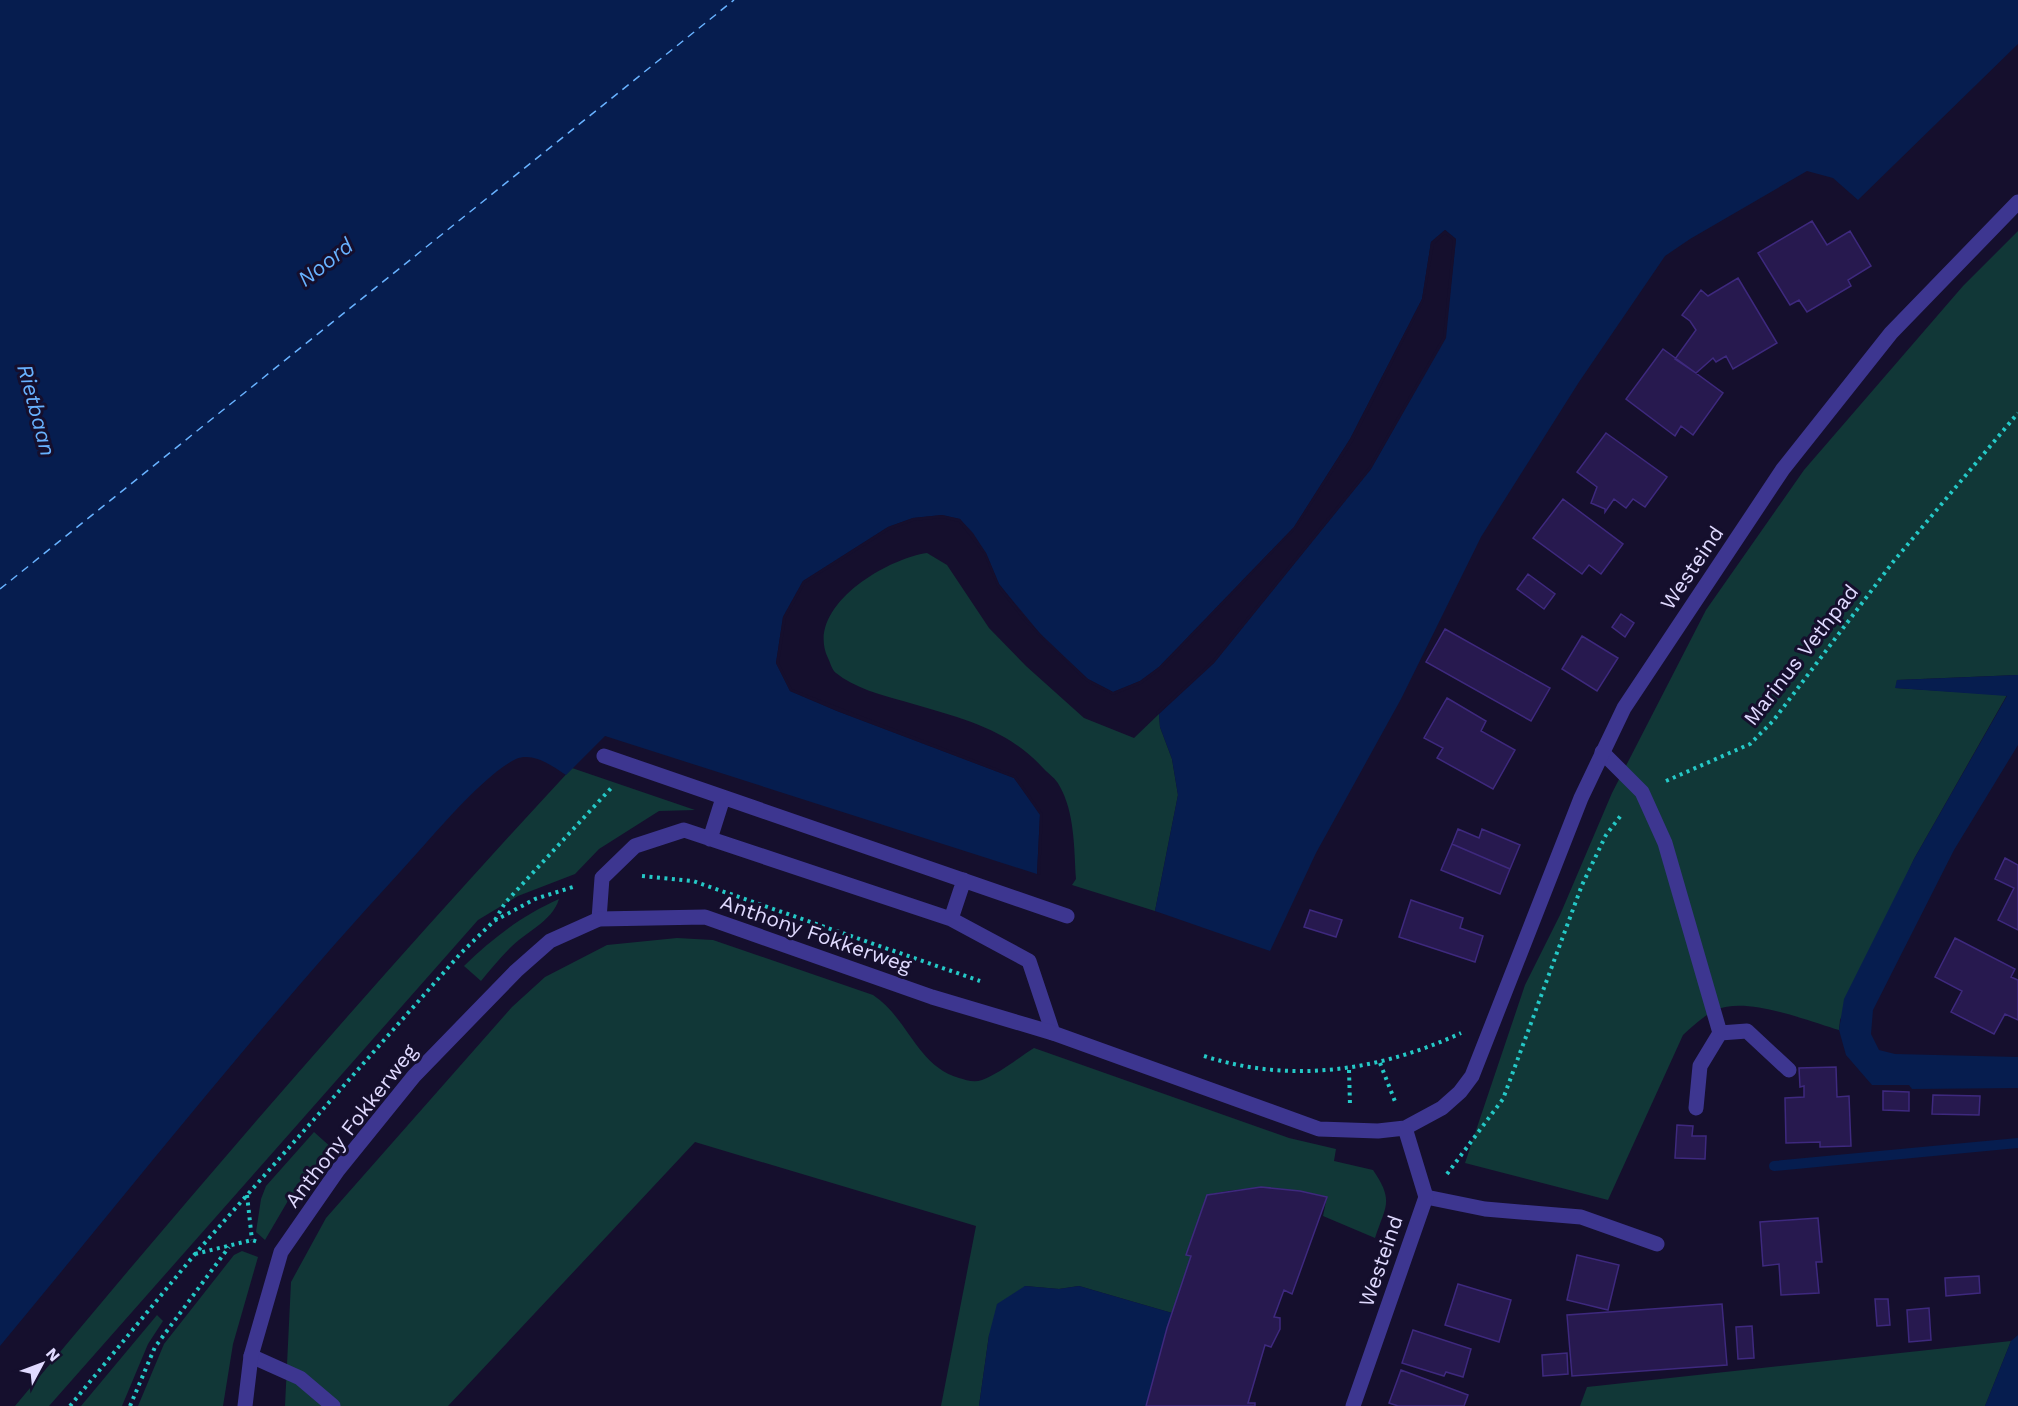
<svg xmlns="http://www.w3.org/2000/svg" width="2018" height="1406" font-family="'Work Sans',sans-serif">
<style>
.green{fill:#113737}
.water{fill:#061d4f}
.pier{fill:#150f2d}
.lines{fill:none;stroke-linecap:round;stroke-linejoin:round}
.stream{stroke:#061d4f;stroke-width:10}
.ferry{stroke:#68b2ff;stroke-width:1.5;stroke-dasharray:8 6;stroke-linecap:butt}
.building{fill:#27194f;stroke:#3e297e;stroke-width:1.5}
.path{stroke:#25c9c7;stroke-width:4;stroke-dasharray:3 4.5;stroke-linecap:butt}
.service{stroke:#3d3690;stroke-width:15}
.minor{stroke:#3d3690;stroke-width:15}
.labels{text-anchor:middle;stroke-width:6;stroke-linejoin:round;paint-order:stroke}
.street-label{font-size:21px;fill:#e0daff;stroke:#150f2d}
.water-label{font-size:22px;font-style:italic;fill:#68b2ff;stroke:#150f2d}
</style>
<rect width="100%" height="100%" fill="#150f2d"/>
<path class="green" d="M2018,231V675L1897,680L1896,688L2007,695L1914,859L1840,1020L1839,1030C1808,1021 1747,996 1716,1010C1703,1016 1693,1026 1683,1035L1608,1200L1465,1163L1525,985L1560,915L1612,793L1706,610L1804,470L1963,286Z
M927,553L947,565L989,628L1026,666L1084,718L1134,738L1159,714L1160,727L1172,759L1178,795L1155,911L1072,885L1076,879C1074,849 1075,812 1059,785C1056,779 1049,774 1044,769C1005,726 956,717 903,701C882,695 854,688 836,673C832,670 830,662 828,658C804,608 885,559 927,553Z
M572,768L695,810L659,811L599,849L575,874L518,896L478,920L49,1406H15C195,1189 380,975 572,768Z
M559,899C552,922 525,932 509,949C499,959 490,970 481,981L464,966C493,938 521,916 559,899Z
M677,938L713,940L873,995C908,1018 917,1066 959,1078C966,1080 974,1083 982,1080C999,1074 1018,1058 1034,1048L1289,1138L1336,1149L1334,1161L1373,1170C1394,1201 1386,1205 1375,1238L1323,1216L1327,1197C1286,1188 1249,1185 1207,1195L1186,1255L1191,1256L1172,1313L1079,1286L1059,1289L1025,1286L989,1335L979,1406H941L976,1226L695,1142L448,1406H285L291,1282L326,1218L512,1007L545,977L607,945Z
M314,1132L333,1149L289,1199L265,1240L256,1232L261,1199L266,1186Z
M242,1251L258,1257L233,1344L223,1406H138L164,1344L234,1255Z
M157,1315L163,1321L148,1344L122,1406H81Z
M2011,1341L1985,1406H1580L1587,1387Z"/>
<path class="water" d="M0,0H2018V44L1858,200L1833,178L1807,171L1690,239L1665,256L1579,382L1481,537L1401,699L1316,853L1270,951L1155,911L1178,795L1172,759L1160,727L1159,714L1214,663L1371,469L1445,338L1456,239L1445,230L1431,242L1422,299L1350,439L1294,527L1159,667L1140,681L1113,692L1088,679L1048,643L999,584L986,553L960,519L942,515L913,518L888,527L803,581L783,617L776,663L790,691L837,711L1014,778L1040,814L1037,874L605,736L566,775C552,766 534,752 516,759C483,774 427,843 400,872C260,1024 132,1187 0,1346Z
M2018,675V745L1954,850L1873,1010L1871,1034L1879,1050L1895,1054L2018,1057V1088L1912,1089L1909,1085H1872L1846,1055L1839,1030L1844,999L1914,859L2007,696L1895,688L1897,680Z
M1025,1286L1059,1289L1079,1286L1172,1313L1146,1406H979L989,1335L997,1304Z
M2018,1335V1406H1985L2011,1341Z"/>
<path class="pier" d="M1445,230L1456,239L1446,338L1371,469L1214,663L1156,716L1157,711L1212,661L1369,467L1443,337L1453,240L1445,234L1434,244L1424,300L1353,441L1296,528L1161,669L1141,684L1113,695L1086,681L1025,622L997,586L984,554L959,522L942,518L913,521L889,530L805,583L786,618L779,663L792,689L1016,776L1043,814L1040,875L1037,874L1040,815L1014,778L837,711L790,691L776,663L783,617L803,581L888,527L913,518L942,515L960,519L973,533L986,553L999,584L1027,621L1088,679L1113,692L1140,681L1159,667L1294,527L1350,439L1422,299L1431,242Z"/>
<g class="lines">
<path class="stream" d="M1774,1166L2018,1143"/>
<path class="ferry" d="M0,589L734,0"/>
</g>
<path class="building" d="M1812,221L1827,245L1850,231L1871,266L1848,280L1851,286L1807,312L1799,300L1790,305L1758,253Z
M1738,278L1777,343L1733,369L1726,356L1716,362L1713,358L1696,373L1675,359L1696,330L1690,321L1682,315L1701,290L1708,296Z
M1663,349L1723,393L1693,435L1681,426L1675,436L1626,399Z
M1606,433L1667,477L1645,507L1633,499L1626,508L1614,499L1605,512V509L1591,503L1597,487L1577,472Z
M1563,499L1623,544L1601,574L1589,565L1582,574L1533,538Z
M1528,574L1555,594L1544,609L1517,589Z
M1621,614L1634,623L1625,637L1612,627Z
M1445,629L1550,688L1531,721L1426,662Z
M1582,636L1618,658L1597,691L1562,669Z
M1447,698L1486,721L1481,731L1515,750L1493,789L1437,758L1443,748L1424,738Z
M1458,829L1479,838L1482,829L1520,845L1510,869L1452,844Z
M1452,844L1510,869L1500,894L1441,870Z
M2005,858L2018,865V930L1998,920L2014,888L1995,879Z
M1411,900L1463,918L1460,928L1483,936L1475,962L1399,937Z
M1310,910L1342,920L1336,937L1304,927Z
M1955,938L2015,969L2011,977L2018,980V1020L2005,1014L1994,1034L1951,1012L1962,991L1935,977Z
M1836,1067L1837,1097L1849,1096L1851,1146L1820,1147V1142L1786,1143L1785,1098L1804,1097V1086L1800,1087L1799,1068Z
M1883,1091L1909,1092V1111L1883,1110Z
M1933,1095L1980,1096L1979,1115L1932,1114Z
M1677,1125L1693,1126L1692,1136H1706L1705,1159L1675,1158Z
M1261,1187L1300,1191L1327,1197L1292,1294L1284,1290L1274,1317L1280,1318V1329L1271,1347L1265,1345L1248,1403H1255V1406H1146L1167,1328L1191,1256L1186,1255L1207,1195Z
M1818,1218L1822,1262H1816L1819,1293L1781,1295L1779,1264L1763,1266L1760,1222Z
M1577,1255L1619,1265L1608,1310L1567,1300Z
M1979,1276L1980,1293L1946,1296L1945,1278Z
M1458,1284L1511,1300L1499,1342L1445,1325Z
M1875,1299H1888L1890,1325L1877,1326Z
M1722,1304L1727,1365L1572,1376L1567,1315Z
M1929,1308L1931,1340L1909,1342L1907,1310Z
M1752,1326L1754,1358L1738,1359L1736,1327Z
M1413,1330L1471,1349L1463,1377L1446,1372L1444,1376L1402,1363Z
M1567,1353L1568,1374L1543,1376L1542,1355Z
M1401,1370L1468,1395L1464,1406H1398L1389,1403Z"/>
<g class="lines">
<path class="path" d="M1666,781L1750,744L1773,721L1893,562L2018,413
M642,876L693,881L980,981
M495,920L505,903L613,786
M1204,1056C1291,1084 1379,1071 1461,1033
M1380,1063L1396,1104
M1349,1070L1350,1105
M1447,1174L1503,1099L1582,885L1606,835L1622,814
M247,1195L252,1240
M195,1254L252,1240L258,1242
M70,1406L195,1254L461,953L494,921L535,899L576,886
M130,1406L155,1347L229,1247"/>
<path class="service" d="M1602,752L1642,792L1665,843L1720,1033L1700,1066L1696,1108
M604,756L1067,916
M710,839L723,798
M599,919L602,878L635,846L684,830L951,919L1029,961L1053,1033
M951,919L964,880
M1720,1033L1747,1031L1789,1070
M1426,1197L1485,1209L1581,1217L1657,1244
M251,1356L300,1378L333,1406"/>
<path class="minor" d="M245,1406L251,1356L281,1252L338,1170L414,1076L516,971L550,941L599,919L705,917L932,997L1053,1033L1319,1129L1378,1131L1405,1128L1442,1108L1460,1092L1472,1076L1581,798L1624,708L1783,469L1891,333L2018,202
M1353,1406L1426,1197L1405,1128"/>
</g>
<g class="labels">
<g class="street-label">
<text transform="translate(1692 568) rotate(-56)" y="7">Westeind</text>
<text transform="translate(1801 655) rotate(-52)" y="7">Marinus Vethpad</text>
<text transform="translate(816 934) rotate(19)" y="7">Anthony Fokkerweg</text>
<text transform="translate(351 1126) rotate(-52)" y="7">Anthony Fokkerweg</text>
<text transform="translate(1381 1261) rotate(-71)" y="7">Westeind</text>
</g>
<g class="water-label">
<text transform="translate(325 262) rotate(-38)" y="8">Noord</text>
<text transform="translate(37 410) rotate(75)" y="8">Rietbaan</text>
</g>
</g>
<g transform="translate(42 1364) rotate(49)" stroke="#150f2d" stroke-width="4.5" paint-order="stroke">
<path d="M0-4.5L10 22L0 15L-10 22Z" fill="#e0daff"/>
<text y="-9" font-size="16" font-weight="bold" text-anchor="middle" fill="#e0daff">N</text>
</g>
</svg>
